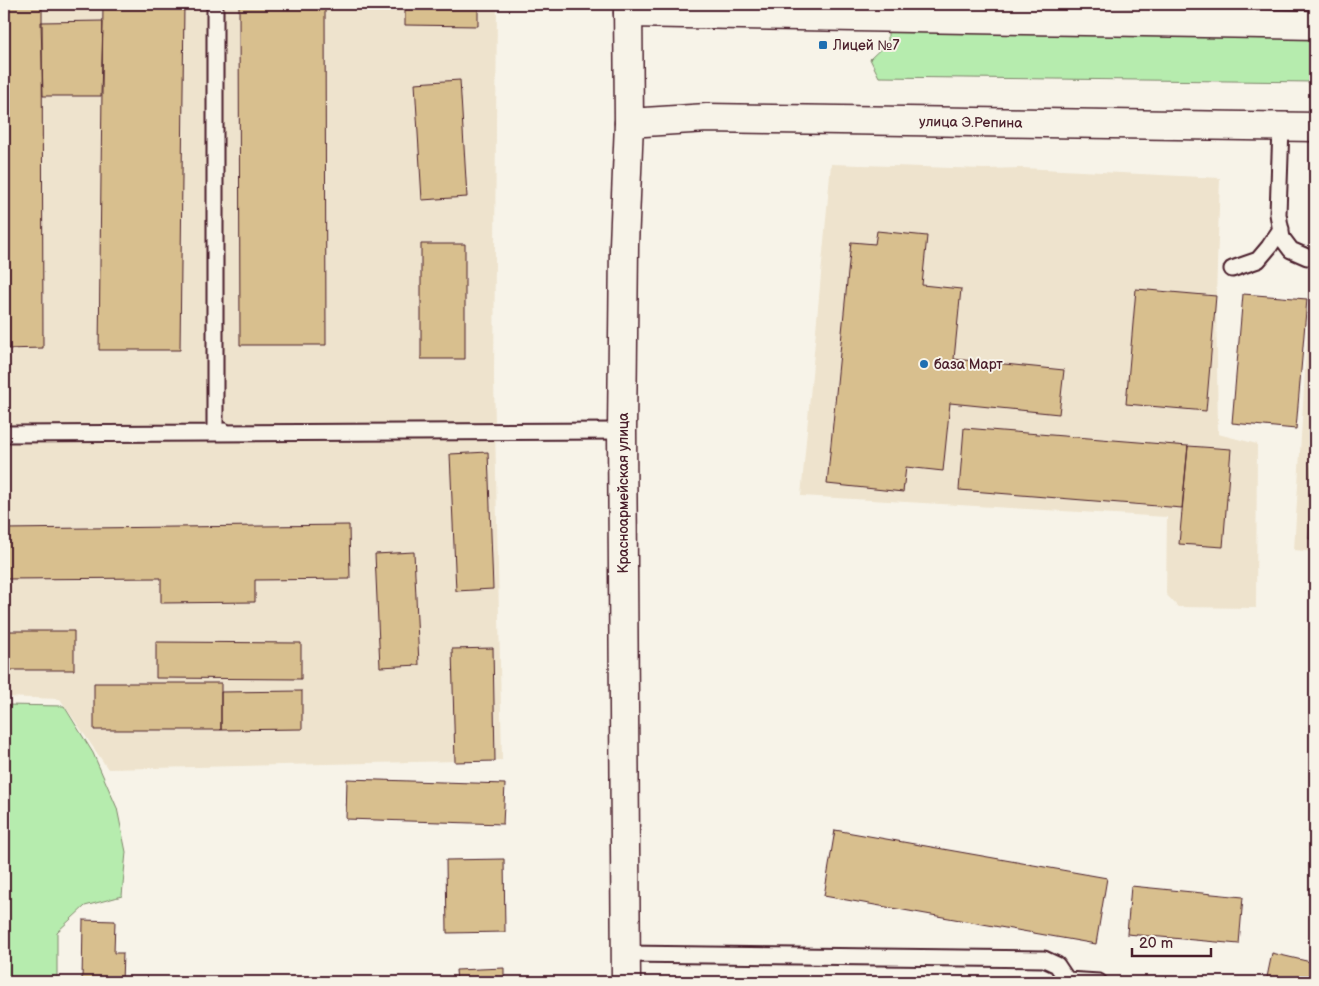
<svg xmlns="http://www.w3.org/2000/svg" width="1319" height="986" font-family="'Balsamiq Sans',sans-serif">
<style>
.built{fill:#eee3cd}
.green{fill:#b6ecae;stroke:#80866c}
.building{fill:#d8bf8e;stroke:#4a1f2b}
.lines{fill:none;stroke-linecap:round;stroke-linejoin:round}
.lane-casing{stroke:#4a1f2b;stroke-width:19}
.street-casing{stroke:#4a1f2b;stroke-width:31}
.secondary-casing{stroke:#4a1f2b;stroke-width:31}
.lane{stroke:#f7f3e8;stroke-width:15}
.street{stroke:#f7f3e8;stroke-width:28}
.secondary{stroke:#f7f3e8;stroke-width:28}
.poi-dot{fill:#1f6fb2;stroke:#f7f3e8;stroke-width:2}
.labels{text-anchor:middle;stroke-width:4;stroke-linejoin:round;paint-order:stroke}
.poi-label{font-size:14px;fill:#4a1f2b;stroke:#f7f3e8;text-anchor:start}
.street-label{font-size:14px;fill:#4a1f2b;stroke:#f7f3e8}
</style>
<rect width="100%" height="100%" fill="#f7f3e8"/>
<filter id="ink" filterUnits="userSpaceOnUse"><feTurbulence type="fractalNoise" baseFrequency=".02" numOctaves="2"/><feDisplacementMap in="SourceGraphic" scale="10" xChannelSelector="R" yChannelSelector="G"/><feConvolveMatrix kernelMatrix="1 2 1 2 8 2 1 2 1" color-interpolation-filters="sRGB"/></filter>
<g filter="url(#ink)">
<path class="built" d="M4,4H497L494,378L502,760L108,769L60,699L4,697Z
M831,164L984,169L1022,168L1220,178L1216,296L1218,434L1257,444L1256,608L1178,607L1166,594L1167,517L801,496Z
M1315,210V552L1294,550Z"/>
<path class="green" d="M888,10L1315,12V82L879,77L870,59L888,42Z
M4,705L64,706L93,753L117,808L126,852L122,896L85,906L57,932V982H4Z"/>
<path class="building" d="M4,4H42L43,348L4,349Z
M103,4H184L180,350H99Z
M239,4H325L326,345H240Z
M405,4H478V26L405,25Z
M103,21L101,96H43L41,22Z
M460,80L467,197L422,200L415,83Z
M877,231L927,236L922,285L961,289L954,359L1064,370L1059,414L950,403L943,471L906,467L903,492L827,484L851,242L875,244Z
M421,244H465V359H421Z
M1136,289L1216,296L1206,411L1126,404Z
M1243,294L1307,299L1296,429L1232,423Z
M1315,400V539H1309Z
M964,428L1188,446L1182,508L959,490Z
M1188,446L1231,449L1223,547L1179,544Z
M488,452L493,589L456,591L450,454Z
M349,525L350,579L255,580V602L161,603V578L4,579V529Z
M414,552L419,665L380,667L375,554Z
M4,631H74V670H4Z
M156,642L301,643V679L156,678Z
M493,648L495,761L455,762L452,649Z
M94,683H221V730H94Z
M302,691V729L221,730V692Z
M347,779L505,784L503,824L346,819Z
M835,830L1107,878L1096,944L824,896Z
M504,859L505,932L447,933L446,860Z
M1131,886L1243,897L1239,944L1127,934Z
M83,920L115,921L114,953H123L122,982H82Z
M1272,953L1315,963V982H1266Z
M504,968V982H457L456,970Z"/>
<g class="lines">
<defs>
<path id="lane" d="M214,4L215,9V433L224,431
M1216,23V4
M1281,127L1278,214L1282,238L1291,250L1307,257
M1232,269L1258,260L1269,247L1281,229
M4,434L622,431
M625,954L1044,959L1057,965L1067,980L1099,982"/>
<path id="street" d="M628,13L1315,25"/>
<g id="secondary">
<path id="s1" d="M629,123L707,118L1315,127"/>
<path d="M626,982L622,431L624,245L629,123L628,4"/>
</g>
</defs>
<use href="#lane" class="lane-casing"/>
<use href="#street" class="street-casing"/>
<use href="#secondary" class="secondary-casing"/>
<use href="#lane" class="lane"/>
<use href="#street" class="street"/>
<use href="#secondary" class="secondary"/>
</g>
</g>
<g class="poi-dot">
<rect x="818" y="40" width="10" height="10" rx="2.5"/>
<circle cx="924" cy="364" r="5"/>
</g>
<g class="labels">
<g class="poi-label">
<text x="833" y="50">Лицей №7</text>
<text x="934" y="369">база Март</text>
</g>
<g class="street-label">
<text dy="5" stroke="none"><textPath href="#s1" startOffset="342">улица Э.Репина</textPath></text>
<text transform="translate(623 493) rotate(-90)" y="5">Красноармейская улица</text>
</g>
</g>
<rect width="1319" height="986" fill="none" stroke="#f7f3e8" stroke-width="20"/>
<rect x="10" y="10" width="1299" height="966" fill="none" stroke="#4a1f2b" stroke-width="2" filter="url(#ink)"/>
<path d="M1132 948v8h79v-8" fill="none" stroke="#4a1f2b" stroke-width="2.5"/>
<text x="1139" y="948" font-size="15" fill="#4a1f2b" stroke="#f7f3e8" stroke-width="4" paint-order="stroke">20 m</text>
</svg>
